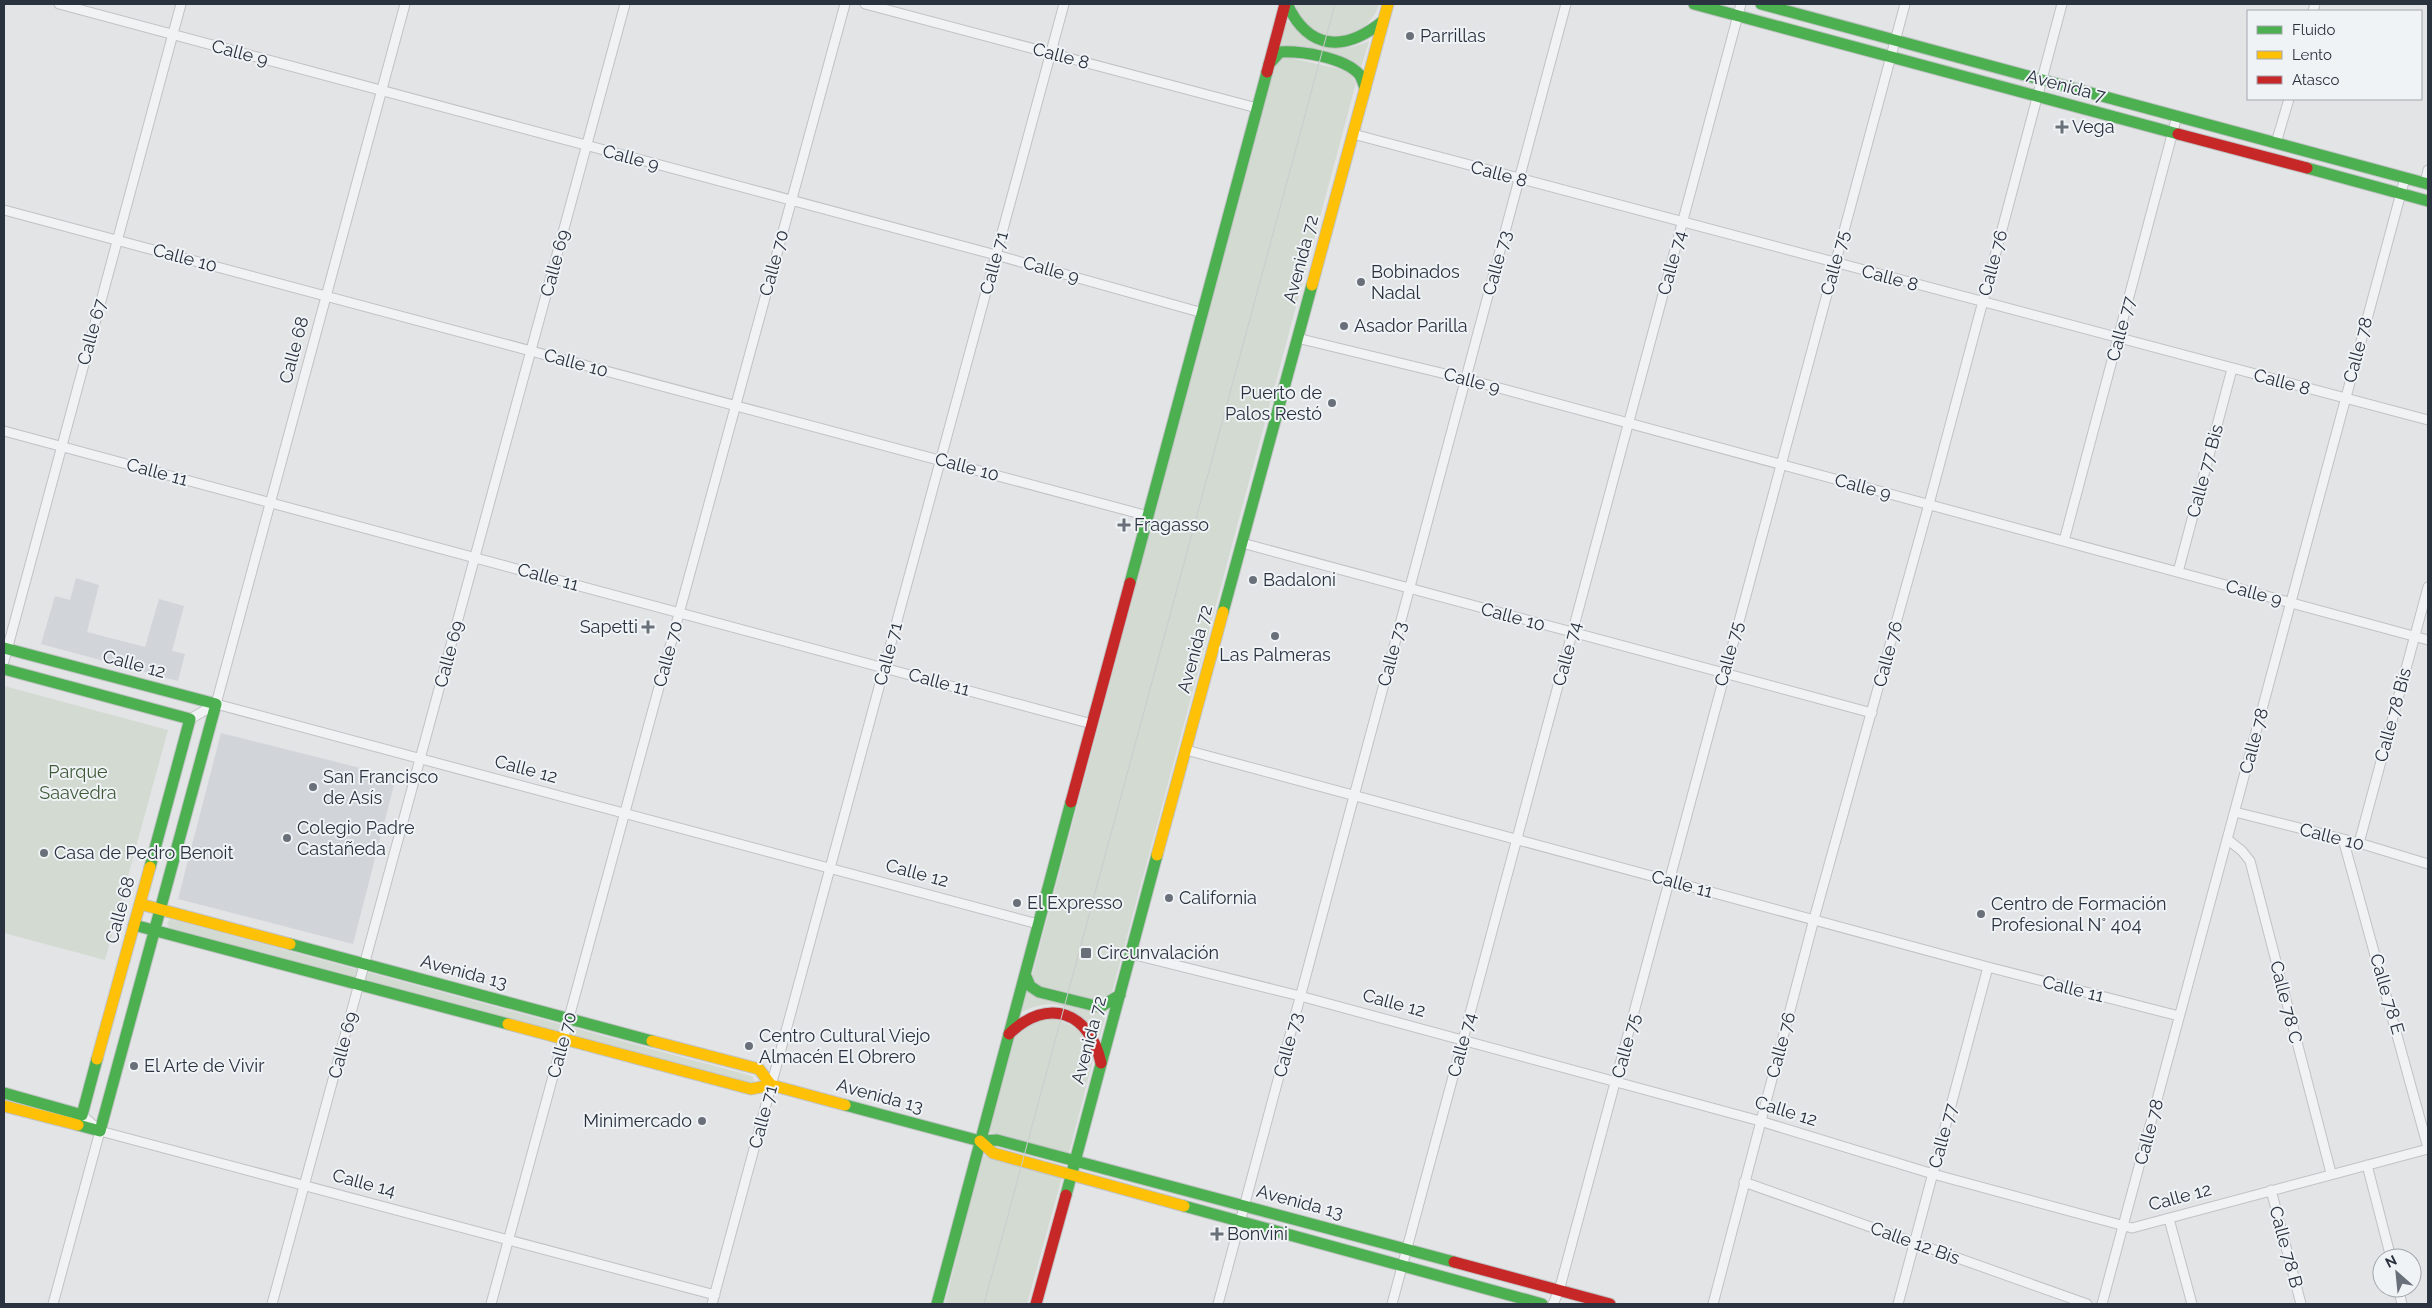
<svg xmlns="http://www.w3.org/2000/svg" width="2432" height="1308" font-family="Raleway,sans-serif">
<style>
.built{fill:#d1d4d9}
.green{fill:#d3dad2}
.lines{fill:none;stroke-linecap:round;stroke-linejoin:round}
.street-casing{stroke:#c0c2c4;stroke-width:11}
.fast-casing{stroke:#c0c2c4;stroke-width:13}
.slow-casing{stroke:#c0c2c4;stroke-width:13}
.jam-casing{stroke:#c0c2c4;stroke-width:13}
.street{stroke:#f1f2f4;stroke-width:9}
.fast{stroke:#4caf50;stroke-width:11}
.slow{stroke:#ffc107;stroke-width:11}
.jam{stroke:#c62828;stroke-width:11}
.tram{stroke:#cbccce;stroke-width:1}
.poi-dot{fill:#6a7079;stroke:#f0f3f6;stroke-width:2}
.labels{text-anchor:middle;stroke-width:4;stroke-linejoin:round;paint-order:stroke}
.poi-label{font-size:18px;fill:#2a323f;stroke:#f0f3f6;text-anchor:start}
.street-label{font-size:18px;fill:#2a323f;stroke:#f0f3f6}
.park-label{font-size:18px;fill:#3f5a38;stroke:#f0f3f6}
</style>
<rect width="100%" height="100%" fill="#e2e4e6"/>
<path class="built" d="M76,578L99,585L87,632L145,647L159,599L184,606L172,651L185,654L178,681L41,644L55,596L70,600Z
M221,733L396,777L353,944L178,899Z"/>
<path class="green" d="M1295,4H1379C1369,38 1326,48 1302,22C1298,18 1297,9 1295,4Z
M1287,21C1318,40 1332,58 1369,41L1361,68L1280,47Z
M1281,56L1349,71L1356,83L1111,996L1100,1002L1038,987L1031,980L1275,61Z
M4,686L168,730L105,960L4,933Z
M170,919L752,1076L755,1082L748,1084L172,930L167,924Z
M1026,989L1108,1008L1099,1038C1072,1009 1062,994 1021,1012Z
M1049,1017C1075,1026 1088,1030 1093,1060L1069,1153L988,1132L1015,1037L1020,1029Z
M982,1155L1062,1177L1027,1304H945Z"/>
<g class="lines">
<defs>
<path id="street" d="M59,4L996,255L1203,313
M865,4L1257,108
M2313,11L2315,4
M1353,134L2428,420
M2276,143L2289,99
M2425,183L2428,170
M4,210L1148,516
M1297,338L1466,379L2428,640
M4,431L1092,724
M2064,541L2177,116
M1242,543L1872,713
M2178,572L2232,369
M4,661L181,4
M216,704L1038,924
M190,719L216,704L405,4
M1186,750L1988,967L2179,1016
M2235,812L2359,843L2428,864
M2227,839L2242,851L2250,861L2331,1173
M2343,839L2428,1148
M2359,843L2428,587
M1131,954L1300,996L1760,1121L1933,1174L2132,1228L2428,1149
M82,1115L100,1131L715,1295
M2367,1165L2391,1258
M1744,1182L2087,1304
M2271,1190L2301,1304
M2169,1219L2192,1304
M2398,1288L2402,1304
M53,1304L100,1131
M272,1304L625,4
M491,1304L845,4
M712,1304L1064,4
M1218,1304L1566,4
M1392,1304L1741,4
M1553,1304L1559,1291L1905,4
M1713,1304L1814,919L1929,504L2062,4
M1898,1304L1988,967
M2102,1304L2405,178"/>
<path id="fast" d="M1287,4C1309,51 1345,52 1383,21
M1694,4L2178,134
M1761,4L2428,184
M1269,64L1280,52C1301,51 1343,57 1359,74C1362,78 1363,83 1365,88
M2307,168L2428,201
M1130,583L1267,72
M1223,612L1312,285
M4,648L216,704L100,1131L78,1125
M4,669L190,719L150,867
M134,925L508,1024
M290,944L652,1041
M1025,974L1030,986L1039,992L1100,1007L1120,995
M4,1093L82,1115L97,1059
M845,1105L980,1141L997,1140L1454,1262
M1066,1195L1157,855
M1184,1206L1542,1304
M937,1304L1071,802"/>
<path id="slow" d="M1312,285L1388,4
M1157,855L1223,612
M140,904L290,944
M508,1024L751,1089L771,1085L845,1105
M652,1041L759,1069L771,1085
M97,1059L150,867
M4,1106L78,1125
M980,1141L993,1153L1184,1206"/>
<path id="jam" d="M1267,72L1285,4
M2178,134L2307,168
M1071,802L1130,583
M1009,1034C1048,996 1090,1012 1101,1063
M1454,1262L1610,1304
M1036,1304L1066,1195"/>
</defs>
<use href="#street" class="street-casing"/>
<use href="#fast" class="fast-casing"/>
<use href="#slow" class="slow-casing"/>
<use href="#jam" class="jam-casing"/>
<use href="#street" class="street"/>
<use href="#fast" class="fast"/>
<use href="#slow" class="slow"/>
<use href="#jam" class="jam"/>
<path class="tram" d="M984,1304L1335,4"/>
</g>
<g class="poi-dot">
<circle cx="1410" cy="36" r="5"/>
<path d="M2059.5 119.5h5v5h5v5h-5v5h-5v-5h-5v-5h5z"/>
<circle cx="1361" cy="282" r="5"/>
<circle cx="1344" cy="326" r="5"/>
<circle cx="1332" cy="403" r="5"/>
<path d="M1121.5 517.5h5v5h5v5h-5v5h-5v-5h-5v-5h5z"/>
<circle cx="1253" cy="580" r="5"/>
<path d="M645.5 619.5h5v5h5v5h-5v5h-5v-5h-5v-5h5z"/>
<circle cx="1275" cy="636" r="5"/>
<circle cx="313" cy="787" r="5"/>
<circle cx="287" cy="838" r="5"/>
<circle cx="44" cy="853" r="5"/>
<circle cx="1169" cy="898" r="5"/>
<circle cx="1017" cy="903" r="5"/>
<circle cx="1981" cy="914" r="5"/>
<rect x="1080" y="947" width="12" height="12" rx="2.5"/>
<circle cx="749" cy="1046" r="5"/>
<circle cx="134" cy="1066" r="5"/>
<circle cx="702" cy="1121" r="5"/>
<path d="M1214.5 1226.5h5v5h5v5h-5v5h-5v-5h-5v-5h5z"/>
</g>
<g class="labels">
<g class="poi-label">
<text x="1420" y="42">Parrillas</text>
<text x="2072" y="133">Vega</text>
<text x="1371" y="278">Bobinados<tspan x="1371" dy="21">Nadal</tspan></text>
<text x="1354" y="332">Asador Parilla</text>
<text x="1322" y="399" text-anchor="end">Puerto de<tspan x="1322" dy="21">Palos Restó</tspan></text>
<text x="1134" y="531">Fragasso</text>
<text x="1263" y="586">Badaloni</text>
<text x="638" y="633" text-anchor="end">Sapetti</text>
<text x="1275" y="661" text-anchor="middle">Las Palmeras</text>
<text x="323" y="783">San Francisco<tspan x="323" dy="21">de Asís</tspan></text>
<text x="297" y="834">Colegio Padre<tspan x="297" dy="21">Castañeda</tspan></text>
<text x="54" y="859">Casa de Pedro Benoit</text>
<text x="1179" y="904">California</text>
<text x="1027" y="909">El Expresso</text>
<text x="1991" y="910">Centro de Formación<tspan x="1991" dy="21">Profesional N° 404</tspan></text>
<text x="1097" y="959">Circunvalación</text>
<text x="759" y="1042">Centro Cultural Viejo<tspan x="759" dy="21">Almacén El Obrero</tspan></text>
<text x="144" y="1072">El Arte de Vivir</text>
<text x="692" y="1127" text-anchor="end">Minimercado</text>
<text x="1227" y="1240">Bonvini</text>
</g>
<g class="street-label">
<text transform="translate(240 53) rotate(15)" y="6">Calle 9</text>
<text transform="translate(1061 56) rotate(15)" y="6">Calle 8</text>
<text transform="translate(2066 86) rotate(15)" y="6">Avenida 7</text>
<text transform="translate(631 158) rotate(15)" y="6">Calle 9</text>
<text transform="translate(1499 174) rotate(15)" y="6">Calle 8</text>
<text transform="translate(185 258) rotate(15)" y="6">Calle 10</text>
<text transform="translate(1301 259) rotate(-75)" y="6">Avenida 72</text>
<text transform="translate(555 263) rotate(-75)" y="6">Calle 69</text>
<text transform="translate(774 263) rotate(-75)" y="6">Calle 70</text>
<text transform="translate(994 263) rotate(-75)" y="6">Calle 71</text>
<text transform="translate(1497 263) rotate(-75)" y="6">Calle 73</text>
<text transform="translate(1672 263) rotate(-75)" y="6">Calle 74</text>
<text transform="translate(1835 263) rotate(-75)" y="6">Calle 75</text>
<text transform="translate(1993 263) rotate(-75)" y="6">Calle 76</text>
<text transform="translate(1051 270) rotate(16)" y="6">Calle 9</text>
<text transform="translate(1890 278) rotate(15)" y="6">Calle 8</text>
<text transform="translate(2121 329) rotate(-75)" y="6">Calle 77</text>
<text transform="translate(92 332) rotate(-75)" y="6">Calle 67</text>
<text transform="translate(294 350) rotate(-75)" y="6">Calle 68</text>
<text transform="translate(2358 350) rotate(-75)" y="6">Calle 78</text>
<text transform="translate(576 363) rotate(15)" y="6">Calle 10</text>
<text transform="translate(1472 381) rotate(15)" y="6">Calle 9</text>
<text transform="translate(2282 382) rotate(15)" y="6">Calle 8</text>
<text transform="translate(967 467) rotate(15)" y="6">Calle 10</text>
<text transform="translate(2205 471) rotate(-75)" y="6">Calle 77 Bis</text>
<text transform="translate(157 472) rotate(15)" y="6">Calle 11</text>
<text transform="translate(1863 487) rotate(15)" y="6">Calle 9</text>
<text transform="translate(548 577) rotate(15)" y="6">Calle 11</text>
<text transform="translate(2254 593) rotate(15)" y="6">Calle 9</text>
<text transform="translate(1513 617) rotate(15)" y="6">Calle 10</text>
<text transform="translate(1195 649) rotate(-75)" y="6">Avenida 72</text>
<text transform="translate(449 654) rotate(-75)" y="6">Calle 69</text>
<text transform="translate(668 654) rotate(-75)" y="6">Calle 70</text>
<text transform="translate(888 654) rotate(-75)" y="6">Calle 71</text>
<text transform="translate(1392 654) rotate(-75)" y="6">Calle 73</text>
<text transform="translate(1567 654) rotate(-75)" y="6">Calle 74</text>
<text transform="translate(1729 654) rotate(-75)" y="6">Calle 75</text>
<text transform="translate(1888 654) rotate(-75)" y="6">Calle 76</text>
<text transform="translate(134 664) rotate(15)" y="6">Calle 12</text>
<text transform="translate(939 682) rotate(15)" y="6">Calle 11</text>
<text transform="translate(2393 715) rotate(-75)" y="6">Calle 78 Bis</text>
<text transform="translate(2254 741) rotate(-75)" y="6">Calle 78</text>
<text transform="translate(526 769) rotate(15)" y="6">Calle 12</text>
<text transform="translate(2332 837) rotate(14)" y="6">Calle 10</text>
<text transform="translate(917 873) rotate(15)" y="6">Calle 12</text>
<text transform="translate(1682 884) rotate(15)" y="6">Calle 11</text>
<text transform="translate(120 910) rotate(-75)" y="6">Calle 68</text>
<text transform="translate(464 972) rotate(15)" y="6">Avenida 13</text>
<text transform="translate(2073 989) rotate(14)" y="6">Calle 11</text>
<text transform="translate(2387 994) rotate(74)" y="6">Calle 78 E</text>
<text transform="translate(2286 1002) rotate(76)" y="6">Calle 78 C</text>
<text transform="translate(1394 1003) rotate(15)" y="6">Calle 12</text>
<text transform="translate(1089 1040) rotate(-75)" y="6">Avenida 72</text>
<text transform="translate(343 1045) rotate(-75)" y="6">Calle 69</text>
<text transform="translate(562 1045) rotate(-75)" y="6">Calle 70</text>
<text transform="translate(1288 1045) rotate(-75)" y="6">Calle 73</text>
<text transform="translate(1462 1045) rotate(-75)" y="6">Calle 74</text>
<text transform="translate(1781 1045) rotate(-75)" y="6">Calle 76</text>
<text transform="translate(1626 1046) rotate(-75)" y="6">Calle 75</text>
<text transform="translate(880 1096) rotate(15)" y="6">Avenida 13</text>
<text transform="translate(1786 1111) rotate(17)" y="6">Calle 12</text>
<text transform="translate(763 1117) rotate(-75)" y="6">Calle 71</text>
<text transform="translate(2149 1132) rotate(-75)" y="6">Calle 78</text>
<text transform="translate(1943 1136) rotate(-75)" y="6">Calle 77</text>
<text transform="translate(364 1183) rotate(15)" y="6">Calle 14</text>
<text transform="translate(2180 1197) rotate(-15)" y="6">Calle 12</text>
<text transform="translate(1300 1202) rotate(15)" y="6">Avenida 13</text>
<text transform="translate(1915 1243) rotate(20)" y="6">Calle 12 Bis</text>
<text transform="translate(2286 1247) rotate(75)" y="6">Calle 78 B</text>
</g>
<g class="park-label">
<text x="78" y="778">Parque<tspan x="78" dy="21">Saavedra</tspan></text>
</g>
</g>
<rect width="2432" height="1308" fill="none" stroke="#2a323f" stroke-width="10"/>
<rect x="2247" y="10" width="175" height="90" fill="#f0f3f6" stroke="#a1a6ad"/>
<rect x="2257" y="26" width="25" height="8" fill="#4caf50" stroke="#a1a6ad"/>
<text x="2292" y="35" font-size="15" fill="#2a323f">Fluido</text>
<rect x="2257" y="51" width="25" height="8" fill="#ffc107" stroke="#a1a6ad"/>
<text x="2292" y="60" font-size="15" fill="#2a323f">Lento</text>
<rect x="2257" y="76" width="25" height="8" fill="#c62828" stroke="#a1a6ad"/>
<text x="2292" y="85" font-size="15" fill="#2a323f">Atasco</text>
<g transform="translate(2397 1273) rotate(333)"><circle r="24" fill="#f0f3f6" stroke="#a1a6ad"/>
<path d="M0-4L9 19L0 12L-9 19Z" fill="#6a7079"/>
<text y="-8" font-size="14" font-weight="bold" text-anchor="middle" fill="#2a323f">N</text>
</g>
</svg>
